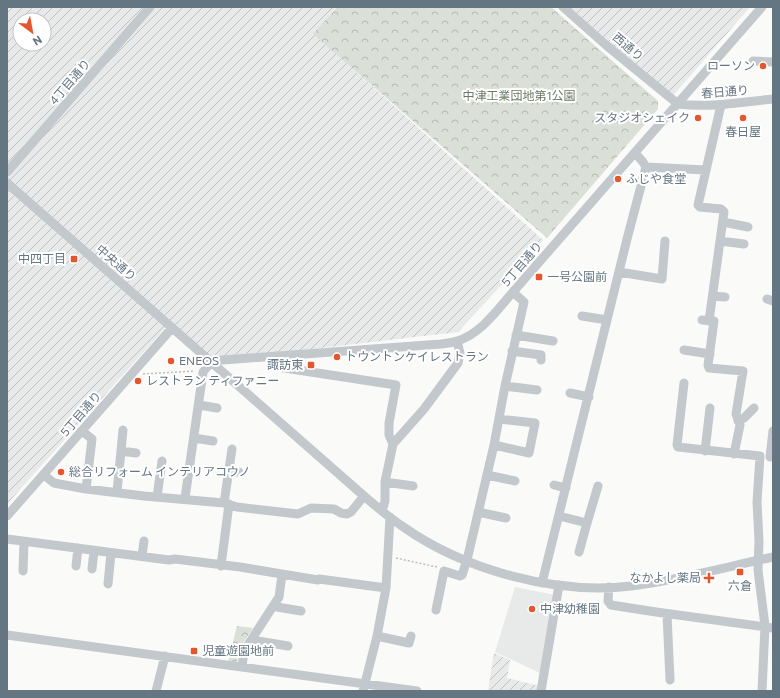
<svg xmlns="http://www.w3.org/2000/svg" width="780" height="698" font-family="Commissioner,'Noto Sans JP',sans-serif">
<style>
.built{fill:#e8e9e9}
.industrial{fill:url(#industrial-furrows);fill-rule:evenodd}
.park{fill:url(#park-crowns)}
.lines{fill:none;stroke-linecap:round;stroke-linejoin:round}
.path{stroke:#bbbfc2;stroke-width:1.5;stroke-dasharray:2 2;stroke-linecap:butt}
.minor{stroke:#c3c8cc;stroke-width:9}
.poi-dot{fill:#e4572e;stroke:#fff;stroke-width:1.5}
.labels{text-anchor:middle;stroke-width:4;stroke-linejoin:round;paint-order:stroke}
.street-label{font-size:12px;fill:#657683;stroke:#fff}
.poi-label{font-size:12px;fill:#657683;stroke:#fff;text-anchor:start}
.park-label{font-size:12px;fill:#687a64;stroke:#fff}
</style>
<defs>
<pattern id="industrial-furrows" width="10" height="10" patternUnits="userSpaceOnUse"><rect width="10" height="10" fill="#e8e9e9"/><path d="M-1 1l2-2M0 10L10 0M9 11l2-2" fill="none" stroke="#c0c1c2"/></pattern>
<pattern id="park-crowns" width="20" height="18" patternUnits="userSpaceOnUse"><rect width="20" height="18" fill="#dadfd7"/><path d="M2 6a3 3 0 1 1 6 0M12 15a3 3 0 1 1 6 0" fill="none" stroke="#b4b9b4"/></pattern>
</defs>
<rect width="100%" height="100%" fill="#fafaf8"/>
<path class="built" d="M515,587L555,595L542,674L495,652Z"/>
<path class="industrial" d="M7,7H336L314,34L543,240L458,332L209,361L168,325L7,504ZM20,20H44V44H20Z
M566,7H750L671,98Z
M494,653L510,660L507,678L540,686L539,691H488Z"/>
<path class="park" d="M337,7H551L658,101V109L547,238L313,34Z
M237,626L253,628L239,649L237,662H228Z"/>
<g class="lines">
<path class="path" d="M143,374L195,371
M396,558L437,567"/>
<path class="minor" d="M563,7L607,46L678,104
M753,61L773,62
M678,104C710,108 741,102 773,99
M646,167L706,170
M7,172L150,7
M7,183L364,496C376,506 388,517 402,526C464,570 555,595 631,586C679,580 726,567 773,557
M723,222L748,227
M720,241L744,244
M619,272L662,279L665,241
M713,296L725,297
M767,299L773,301
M582,316L607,320
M702,320L714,321L708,365L709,368L743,371L736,414L740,425L734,454
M709,321L724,212L721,209L700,207L698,205L721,105
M516,335L553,341
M684,350L710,354
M512,351L541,355V360
M276,356L278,367L396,385L389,423V435L393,444
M209,361L441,344C446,343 452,343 457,341C481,334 497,310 513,292L762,7
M684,383L677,445L678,447L760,456L757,502L759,541L758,570L765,626L762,691
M505,386L537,390
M570,393L589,397
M199,405L217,408
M738,421L744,418L754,408
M82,431L92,439L86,489
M194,438L213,441
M494,445L529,453L535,423L499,419
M121,451L136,453
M705,451L710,408
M770,457L773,431
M229,471L239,472
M44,475L54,483L86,489L144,496L224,503L232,449
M487,475L515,481
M385,482L413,486
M554,485L566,488
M117,492L123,430
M157,497L162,461
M185,498L203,372L211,362
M224,503L237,507L289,513L298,514L311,508L334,509L341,513L347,514L351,512L364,496
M382,511L385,501V482L393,444L424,409L458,363L460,353L457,341
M478,512L506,518
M7,516L172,328
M559,516L587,523L598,486
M7,539L169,560L175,559L240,567L318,580L319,579L386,588
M579,552L587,523
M142,556L144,541
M76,566L78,548
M221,566L229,504
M92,569L94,551
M23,571L24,542
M542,583L627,239L646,167L643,162L635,153
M108,584L111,553
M609,587L608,601L611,605L656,612L773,628
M274,605L277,607L301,611
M436,610L444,571L460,576L462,575L467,560L494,445L505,386L524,302L513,292
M667,614L670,680
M7,635L417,691
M377,636L409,643L411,636
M252,640L288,646
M242,667L244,651L279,597L282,575
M156,691L165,656
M363,691L377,636L386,588L390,517
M541,691L559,585"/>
</g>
<g class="poi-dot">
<circle cx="763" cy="66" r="4"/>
<circle cx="698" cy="118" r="4"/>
<circle cx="743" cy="118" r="4"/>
<circle cx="618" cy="179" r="4"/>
<rect x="70" y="255" width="8" height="8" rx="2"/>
<rect x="535" y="273" width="8" height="8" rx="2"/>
<circle cx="337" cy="357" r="4"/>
<circle cx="171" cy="361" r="4"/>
<rect x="307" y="361" width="8" height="8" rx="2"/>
<circle cx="138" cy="381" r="4"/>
<circle cx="61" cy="472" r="4"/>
<rect x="736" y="568" width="8" height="8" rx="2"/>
<path d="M707 572h4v4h4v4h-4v4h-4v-4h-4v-4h4z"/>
<circle cx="532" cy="609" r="4"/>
<rect x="190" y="647" width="8" height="8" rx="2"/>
</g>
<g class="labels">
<g class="street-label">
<text transform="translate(628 47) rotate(40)" y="4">西通り</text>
<text transform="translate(70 82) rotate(-49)" y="4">4丁目通り</text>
<text transform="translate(725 92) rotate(-5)" y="4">春日通り</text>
<text transform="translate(116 263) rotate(41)" y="4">中央通り</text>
<text transform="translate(522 264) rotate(-49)" y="4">5丁目通り</text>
<text transform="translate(81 414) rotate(-49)" y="4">5丁目通り</text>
</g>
<g class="poi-label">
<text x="755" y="70" text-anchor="end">ローソン</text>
<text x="690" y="122" text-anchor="end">スタジオシェイク</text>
<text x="743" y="136" text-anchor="middle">春日屋</text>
<text x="626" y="183">ふじや食堂</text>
<text x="66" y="263" text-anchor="end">中四丁目</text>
<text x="547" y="281">一号公園前</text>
<text x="345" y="361">トウントンケイレストラン</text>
<text x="179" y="365">ENEOS</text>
<text x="303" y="369" text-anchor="end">諏訪東</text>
<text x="146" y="385">レストラン ティファニー</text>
<text x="69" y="476">総合リフォーム インテリアコウノ</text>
<text x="701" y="582" text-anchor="end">なかよし薬局</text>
<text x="740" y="590" text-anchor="middle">六倉</text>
<text x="540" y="613">中津幼稚園</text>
<text x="202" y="655">児童遊園地前</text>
</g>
<g class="park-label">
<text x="519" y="100">中津工業団地第1公園</text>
</g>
</g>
<rect width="780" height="698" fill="none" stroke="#657683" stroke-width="16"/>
<g transform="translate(32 32) rotate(148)"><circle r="19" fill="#ffffff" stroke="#c1c8cd"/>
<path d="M0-3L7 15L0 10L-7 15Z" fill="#e4572e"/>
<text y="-6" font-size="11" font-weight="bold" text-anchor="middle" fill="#657683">N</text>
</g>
</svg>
